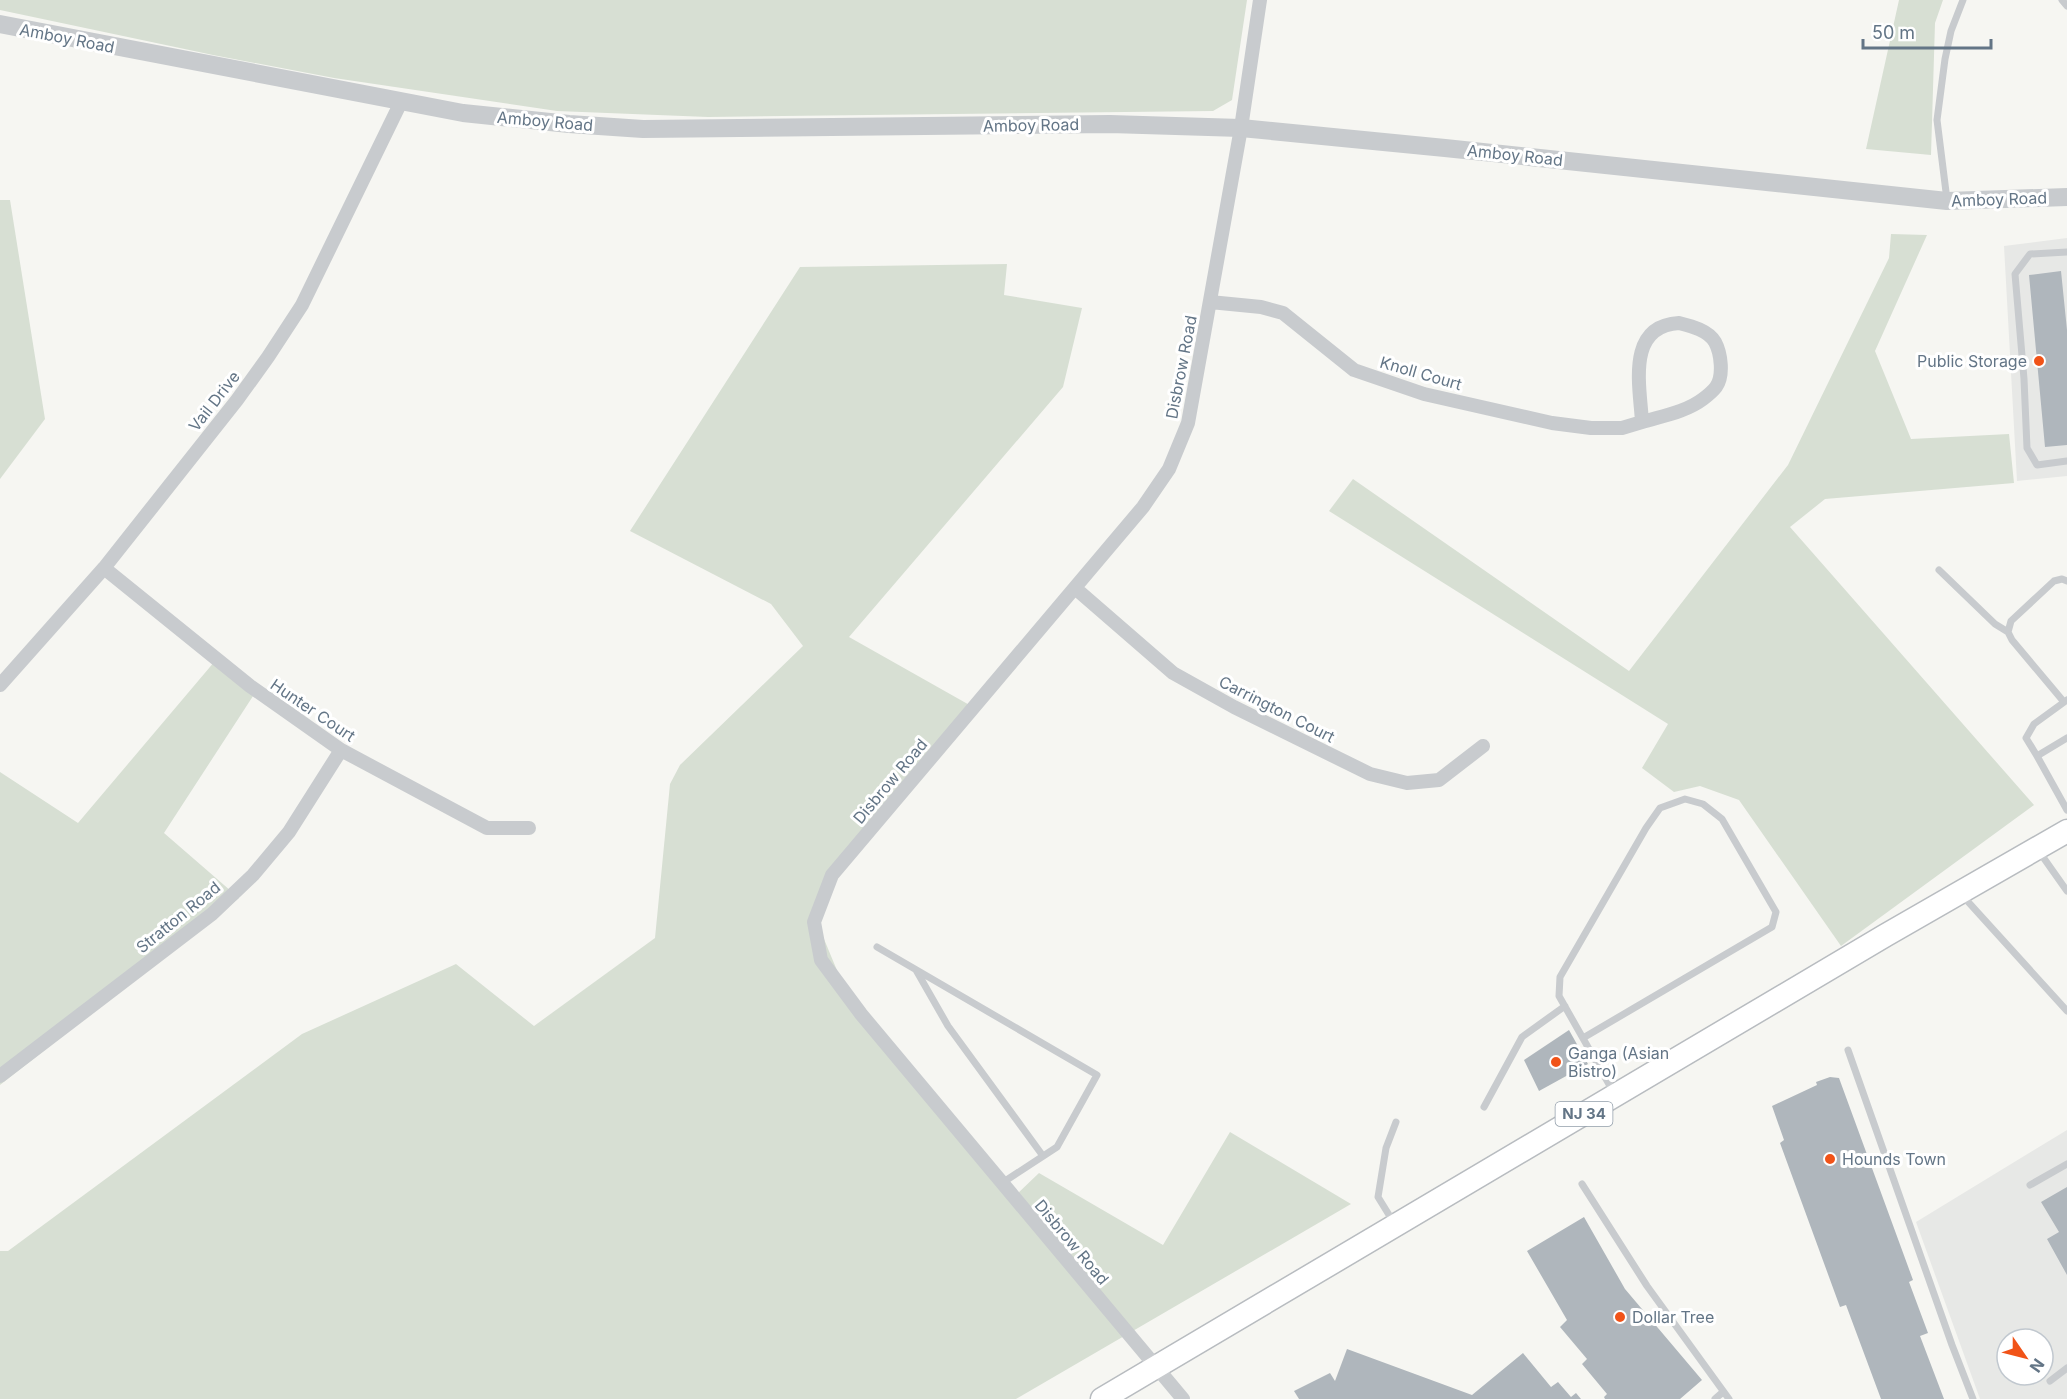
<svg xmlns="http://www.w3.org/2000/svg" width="2067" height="1399" font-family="Inter,sans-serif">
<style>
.built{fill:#e7e8e6;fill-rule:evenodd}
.green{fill:#d7dfd3}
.building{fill:#afb6bc}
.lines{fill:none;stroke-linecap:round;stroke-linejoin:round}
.primary-casing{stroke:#b8bcc0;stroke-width:25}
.service{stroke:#c8cbce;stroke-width:7}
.minor{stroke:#c8cbce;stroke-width:14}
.tertiary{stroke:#c8cbce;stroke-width:18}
.primary{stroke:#fff;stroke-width:22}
.poi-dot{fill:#f15318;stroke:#fff;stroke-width:2}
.labels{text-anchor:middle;stroke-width:6;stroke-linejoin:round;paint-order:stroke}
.shield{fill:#fff;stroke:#929eaa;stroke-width:1.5}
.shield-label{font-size:15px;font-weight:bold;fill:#637586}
.street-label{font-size:16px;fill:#637586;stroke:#fff}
.poi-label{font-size:16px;fill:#637586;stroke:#fff;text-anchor:start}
</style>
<rect width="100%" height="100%" fill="#f6f6f2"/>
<path class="built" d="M2067,238V476L2017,481L2004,246Z
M2067,1130V1399H1980L1916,1222ZM2007,1339H2043V1375H2007Z"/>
<path class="green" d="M0,0H1247L1232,100L1213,111L708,117L557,111L334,78L213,55L0,10Z
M1899,0H1943L1935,23L1931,155L1866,149Z
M0,200H10L45,419L0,479Z
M1891,234L1927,235L1875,351L1911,439L2009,434L2014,483L1825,499L1790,527L2034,805L1841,946L1739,800L1700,786L1674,792L1642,768L1668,724L1329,511L1353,479L1629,671L1788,465L1889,258Z
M1007,264L1004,295L1082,308L1063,387L849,637L973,707L831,872L814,915L841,980L1014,1197L1039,1173L1163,1245L1230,1132L1351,1204L1016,1399H0V1251H8L302,1034L456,964L534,1026L655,938L670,784L680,765L803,646L771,604L630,531L800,267Z
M215,661L255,693L164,833L239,898L0,1085V772L78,823Z"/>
<path class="building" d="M2061,271L2067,330V445L2045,447L2029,275Z
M1569,1030L1588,1064L1539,1091L1524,1060Z
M1830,1077L1839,1078L1913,1280L1909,1282L1928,1333L1920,1336L1944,1399H1881L1846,1305L1840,1307L1780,1143L1784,1140L1772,1106L1817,1085L1816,1082Z
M2067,1187V1275L2047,1239L2059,1232L2041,1202Z
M1584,1217L1625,1289L1702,1380L1680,1399H1605L1604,1397L1607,1394L1582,1364L1587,1359L1560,1327L1567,1320L1527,1251Z
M1347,1349L1472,1395L1523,1353L1551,1387L1558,1382L1571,1397L1576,1393L1581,1399H1299L1294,1391L1330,1373L1335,1381Z"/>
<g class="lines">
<defs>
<path id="primary" d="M1102,1399L1886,935L2067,831"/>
</defs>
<use href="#primary" class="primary-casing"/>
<path class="service" d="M2062,0L2067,6
M1947,200L1937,120L1945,59L1951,31L1963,0
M2067,252L2030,254L2015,274L2024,379L2027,448L2037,465L2067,461
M1939,570L1995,624L2008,632
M2064,702L2012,640L2008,632L2011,621L2054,581L2062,579L2067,581
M2067,738L2037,756L2067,810
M2037,756L2026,738L2034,724L2067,700
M2038,850L2067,891
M1961,894L2067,1011
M877,947L1097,1075L1057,1147L1002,1183
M916,970L948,1026L1043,1156
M1583,1038L1772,927L1776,912L1722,819L1703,804L1685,799L1660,808L1646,828L1560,977L1559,996L1614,1093
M1848,1050L1952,1345L1973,1399
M1484,1107L1522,1037L1565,1006
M1582,1184L1647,1286L1729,1399
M2030,1185L2067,1164
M1394,1223L1378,1197L1386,1148L1396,1122
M2050,1381L2067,1368
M1715,1399L1723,1392"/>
<path class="minor" d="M1210,302L1261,307L1283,313L1354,370L1424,394L1552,423L1591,428H1622L1642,422
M1679,323C1691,326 1708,330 1715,342C1721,353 1724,376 1716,387C1713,391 1707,396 1703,399C1686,412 1662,416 1642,422C1640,386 1626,326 1679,323Z
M104,568L250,686L341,750L487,828H529
M1075,588L1173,673L1234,707L1370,774L1407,783L1439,780L1483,746
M0,685L104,568L237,400L268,357L302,305L401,102
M0,1076L212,914L253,875L289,832L341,750
M1183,1399L861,1014L821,960L814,922L832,875L1143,507L1169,469L1188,423L1241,128L1260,0"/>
<path class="tertiary" d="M0,24L463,113L569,124L643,129L1110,124L1241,128L1445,148L1947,201L2067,197"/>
<use href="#primary" class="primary"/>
</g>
<g class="poi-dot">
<circle cx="2039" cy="361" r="6"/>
<circle cx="1556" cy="1062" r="6"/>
<circle cx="1830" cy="1159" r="6"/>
<circle cx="1620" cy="1317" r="6"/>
</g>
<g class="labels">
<rect class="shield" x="1555.5" y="1102" width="57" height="24" rx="4.5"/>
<g class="shield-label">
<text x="1584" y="1119">NJ 34</text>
</g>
<g class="street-label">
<text transform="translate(67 38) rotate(11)" y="6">Amboy Road</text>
<text transform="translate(545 121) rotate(5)" y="6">Amboy Road</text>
<text transform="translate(1031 125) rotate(-1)" y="6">Amboy Road</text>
<text transform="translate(1515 155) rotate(6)" y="6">Amboy Road</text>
<text transform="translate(1999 199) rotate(-2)" y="6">Amboy Road</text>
<text transform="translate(1181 367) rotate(-79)" y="6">Disbrow Road</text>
<text transform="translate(1421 373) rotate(16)" y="6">Knoll Court</text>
<text transform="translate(214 401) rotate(-52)" y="6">Vail Drive</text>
<text transform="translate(1277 709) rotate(27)" y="6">Carrington Court</text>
<text transform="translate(313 710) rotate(34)" y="6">Hunter Court</text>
<text transform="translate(890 781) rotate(-50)" y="6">Disbrow Road</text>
<text transform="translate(178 917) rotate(-39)" y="6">Stratton Road</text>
<text transform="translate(1072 1242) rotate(50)" y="6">Disbrow Road</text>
</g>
<g class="poi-label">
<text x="2027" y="367" text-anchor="end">Public Storage</text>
<text x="1568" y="1059">Ganga (Asian<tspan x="1568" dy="18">Bistro)</tspan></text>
<text x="1842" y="1165">Hounds Town</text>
<text x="1632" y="1323">Dollar Tree</text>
</g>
</g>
<g transform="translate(2025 1357) rotate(125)"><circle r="28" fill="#ffffff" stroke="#c1c8cf" stroke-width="1.5"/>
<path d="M0-4.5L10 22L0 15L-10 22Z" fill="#f15318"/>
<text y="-9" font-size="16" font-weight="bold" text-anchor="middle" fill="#637586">N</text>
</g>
<path d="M1863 39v9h128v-9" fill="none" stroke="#637586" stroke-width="3"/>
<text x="1872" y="39" font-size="18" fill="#637586" stroke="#ffffff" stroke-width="4.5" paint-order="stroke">50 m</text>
</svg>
